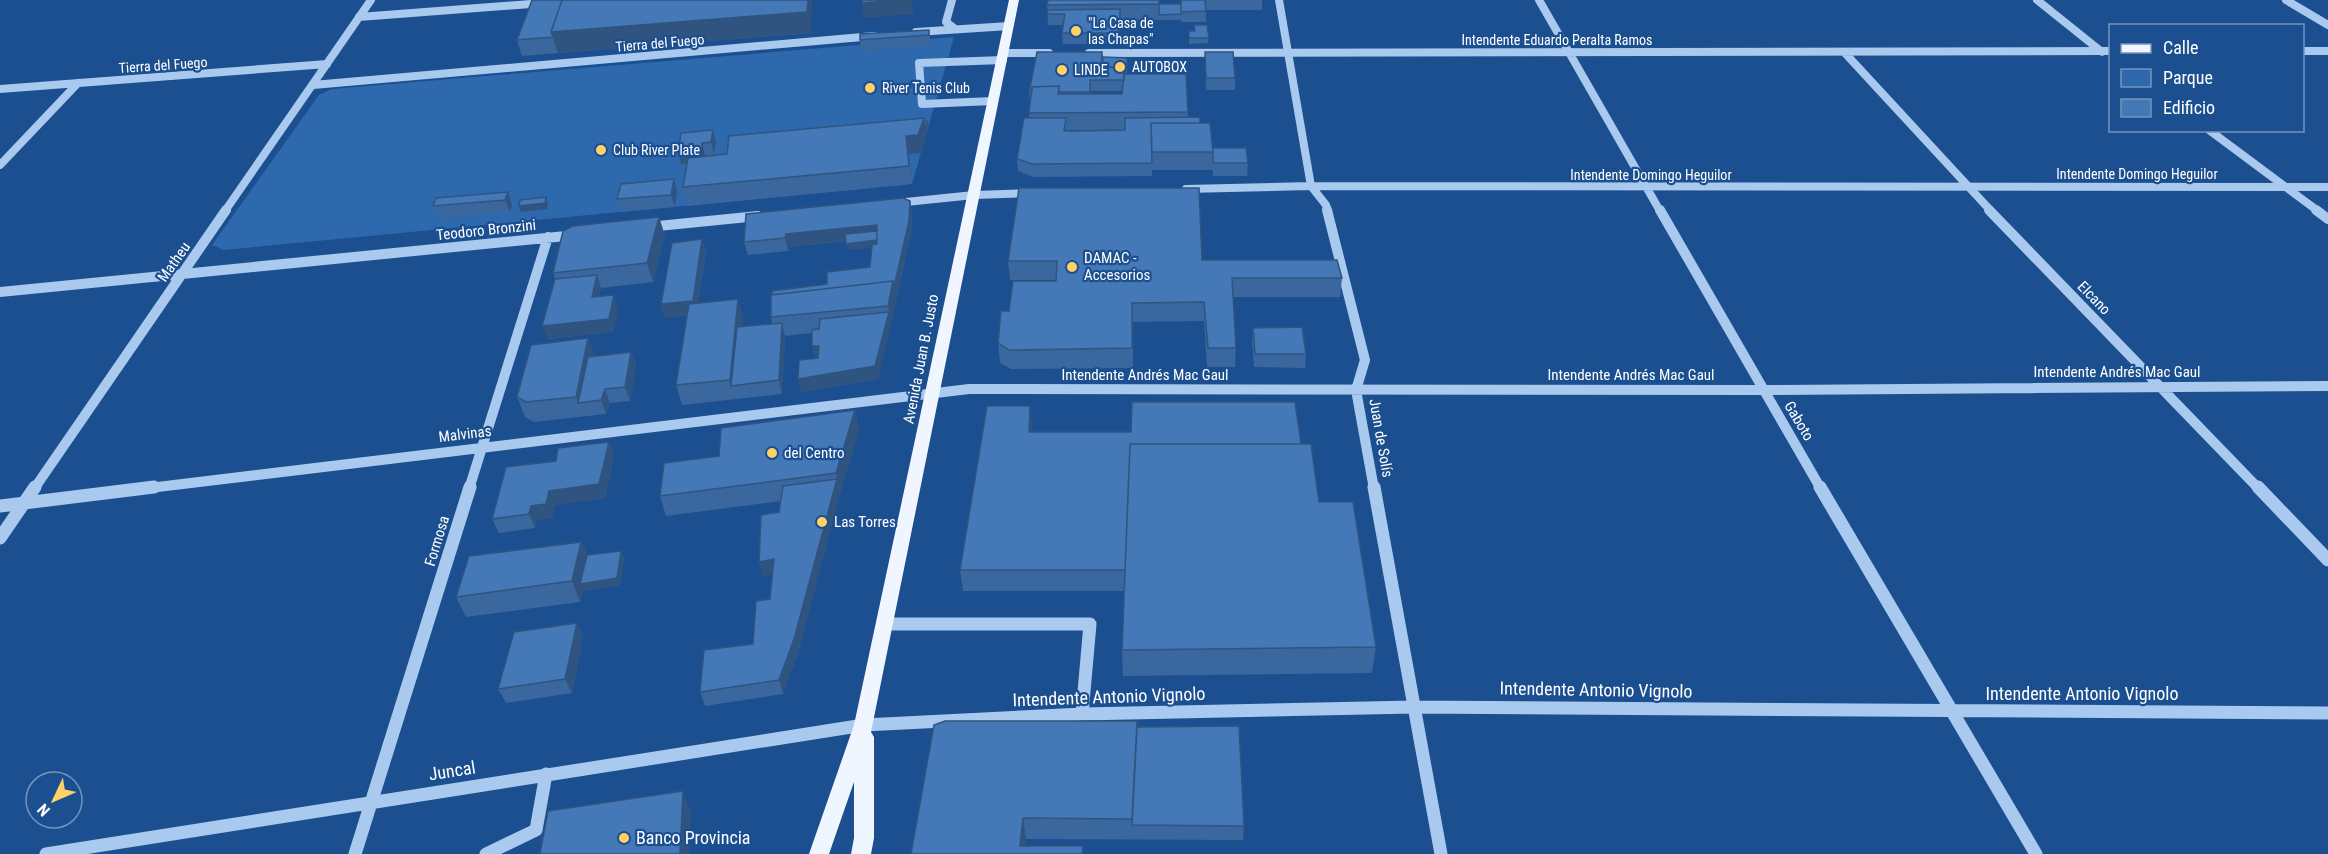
<svg xmlns="http://www.w3.org/2000/svg" width="2328" height="854" font-family="'Roboto Condensed',sans-serif">
<style>
.green{fill:#2e69ad}
.lines{fill:none;stroke-linecap:round;stroke-linejoin:round}
.minor-far2{stroke:#a9c9ee;stroke-width:8}
.minor-far1{stroke:#a9c9ee;stroke-width:10}
.minor{stroke:#a9c9ee;stroke-width:13}
.major{fill:#f0f6ff;fill-rule:evenodd}
.wall{fill:#3a679d;fill-rule:evenodd}
.shaded-wall{fill:#305480}
.building{fill:#4478b7;stroke:#305480;stroke-width:1.5}
.poi-dot{fill:#ffd166;stroke:#1b4f8f;stroke-width:2}
.labels{text-anchor:middle;stroke-width:4.5;stroke-linejoin:round;paint-order:stroke}
.far-poi-label{font-size:14px;fill:#fff;stroke:#1b4f8f;text-anchor:start}
.far-street-label{font-size:14px;fill:#fff;stroke:#1b4f8f}
.street-label{font-size:15px;fill:#fff;stroke:#1b4f8f}
.poi-label{font-size:15px;fill:#fff;stroke:#1b4f8f;text-anchor:start}
.near-street-label{font-size:18px;fill:#fff;stroke:#1b4f8f}
.near-poi-label{font-size:18px;fill:#fff;stroke:#1b4f8f;text-anchor:start}
</style>
<rect width="100%" height="100%" fill="#1b4f8f"/>
<path class="green" d="M954,37L912,184L224,250L212,245L319,95L332,89Z"/>
<g class="lines">
<path class="minor-far2" d="M952,0L946,22L955,29
M1279,0L1311,186L1326,205L1328,211
M1539,0L1660,211
M2037,0L2102,52
M2286,0L2328,25
M359,17L544,3
M916,32L1009,26
M2302,51H2328
M1844,52L1991,211
M1004,53H1049
M1089,53L2110,51
M313,85L874,36
M0,89L327,64
M993,101L922,104L919,63L1003,60
M2209,130L2318,211
M0,165L78,83
M1186,189L1311,186L2328,187
M896,203L974,195L1030,193
M225,211L371,0"/>
<path class="minor-far1" d="M1327,210L1365,360L1356,390L1374,489
M1660,210L1821,489
M1989,210L2259,489
M2316,210L2328,219
M648,227L758,216
M0,292L576,235
M34,489L226,210
M141,489L969,389L1763,390L2328,386
M469,489L548,237"/>
<path class="minor" d="M1374,487L1441,854
M1820,487L2036,854
M2258,487L2328,560
M0,506L154,487
M0,538L35,487
M886,624H1090L1082,714
M46,854L864,725L1082,714L1414,707L2328,713
M355,854L470,487
M486,854L536,830L546,774"/>
<path class="major" d="M1009,0H1019L871,732L874,737V838L871,854H851L854,838V782L829,854H809L854,725Z"/>
</g>
<path class="wall" d="M532,0L811,33L522,56L517,40Z
M1181,0H1262V10H1206V22H1181V20H1120V44H1063L1062,33L1064,25H1048L1047,5H1181Z
M1194,25L1209,38L1208,43L1189,44V31H1194Z
M929,30L931,46L861,51L860,40Z
M1102,52L1103,57L1127,58V73H1125V74H1186L1188,117L1200,123L1213,148L1248,163L1247,176H1213V167V170H1152V167V176L1033,177L1018,171L1017,159L1029,118L1030,103L1029,92ZM1091,91H1122V94H1091ZM1067,130H1125L1067,131Z
M1205,52L1235,78V90H1206Z
M927,121L928,127L921,153L909,154L912,184L688,206L683,187L687,164H681L678,152L681,133L716,142L714,154L705,155V156L727,154Z
M677,191L675,207L621,212L617,199Z
M508,192L512,205L510,212L438,219L433,206Z
M910,201L912,214L911,234L896,301L878,379L801,392L798,379L815,358L812,333L785,336L782,394L682,405L676,385L688,315L665,318L661,304L702,239L706,252L698,303L743,318L742,327L772,324L771,317L827,284L870,267L872,247L847,250L846,241L789,247L788,251L748,255L744,242Z
M659,217L665,236L653,282L601,288L599,296L618,308L613,332L548,339L542,326L555,279L553,273Z
M1202,260L1342,278L1340,297H1233L1236,348L1235,367H1207L1204,321L1133,322V368L1011,369L1000,363L998,343L1009,311L1056,281V280H1010L1008,261Z
M1253,328L1306,354L1305,368L1254,367L1252,341Z
M631,352L636,365L630,401L610,403L606,414L534,422L525,417L517,397L594,356Z
M855,410L859,430L840,493L798,653L783,694L705,706L700,692L753,644L770,599L773,574L763,576L779,512L781,501L666,516L660,496L719,456Z
M1032,426V432L1301,444L1319,502L1376,647L1372,673L1123,676L1122,650L1124,591H963L960,570Z
M609,442L614,456L605,498L555,505L552,518L537,520L535,528L499,533L492,519L556,461Z
M581,542L587,555L624,558L620,585L583,591L580,602L466,617L456,597Z
M577,623L583,637L572,693L506,703L498,689Z
M1137,727L1244,826L1243,840L1026,839L1025,846L911,854Z"/>
<path class="shaded-wall" d="M808,0H812L811,33L558,53L551,32Z
M894,0H912L914,14L864,18L862,3Z
M924,118L925,130L927,121L928,127L921,153L909,154L912,184L906,136Z
M713,130L716,142L714,154L711,142Z
M702,143L705,155V162L681,164L678,152Z
M674,179L677,191L675,207L671,195Z
M508,192L512,205L510,212L505,200Z
M546,197L548,203L547,209L521,212L519,206Z
M910,201L912,214L911,234L891,325L888,306Z
M659,217L665,236L653,282L647,263Z
M877,225L879,247L847,250L846,244L878,237L789,247L788,251L785,238L786,234Z
M702,239L706,252L696,314L665,318L661,304Z
M597,275L601,288L596,311L592,297Z
M614,295L618,308L613,332L548,339L542,326Z
M738,299L743,318L736,385L731,386L730,380Z
M889,312L891,325L878,379L801,392L798,379Z
M782,323L785,336L782,394L779,380Z
M588,338L595,358L578,403L576,397Z
M812,346H819L822,359L815,360Z
M631,352L636,365L630,401L625,387Z
M605,389L610,403L606,414L601,400Z
M1030,406L1032,426L1031,453L1029,432Z
M855,410L859,430L840,493L798,653L783,694L779,680L837,479L836,473Z
M609,442L614,456L605,498L555,505L552,518L537,520L535,528L529,514L531,506Z
M581,542L590,563L621,551L624,558L620,585L583,591L580,602L572,581Z
M774,559L778,574L763,576L759,562Z
M577,623L583,637L572,693L565,679Z
M683,791L691,812L689,854H680Z
M1023,818L1026,839L1024,854L1020,846Z"/>
<path class="building" d="M532,0H562L551,32L553,37L517,40Z
M562,0H808L807,12L551,32Z
M862,0H894L862,3Z
M1048,0H1159V4L1047,5Z
M1181,0H1205L1206,11L1181,12Z
M1159,4H1181V14L1159,15Z
M1120,9V33H1062L1065,14H1047L1048,10Z
M1194,25H1207L1209,38H1189V31H1195Z
M929,30V35L860,40V34Z
M1037,52H1102L1101,67H1125L1124,80H1090V92H1059V86L1032,87V92H1029Z
M1205,52H1233L1235,78H1206Z
M1103,57L1127,58V68L1102,67Z
M1124,74H1186L1188,112L1029,113L1032,87L1059,86L1058,94H1122Z
M1200,117V123H1151L1152,163L1032,164L1017,159L1024,118H1066L1064,131H1080L1125,130V118Z
M924,118L918,135L906,136L909,166L683,187L688,158L727,154L729,136Z
M924,121H927L925,130Z
M1151,123H1210L1213,152H1152Z
M713,130L711,142L702,143V150L678,152L681,133Z
M1213,148H1246L1248,163H1213Z
M674,179L671,195L617,199L621,184Z
M1019,188H1199L1202,260H1337L1342,278H1232L1236,348H1208L1204,302L1132,303V348L1009,350L998,343L1001,311H1009L1013,281H1056L1057,261H1008Z
M508,192L505,200L433,206L436,198Z
M546,197L545,203L519,206L520,200Z
M903,198L910,201L909,221L894,287L893,281L772,295V291L827,284V272L870,267L872,245L877,244V225L786,234L785,238L744,242L746,214Z
M659,217L647,263L553,273L563,231L573,226Z
M877,231V240L846,244L845,234Z
M702,239L693,301L661,304L672,243Z
M597,275L592,297L614,295L609,319L542,326L555,279Z
M893,281L888,306L771,317V295Z
M738,299L730,380L676,385L689,304Z
M889,312L875,366L798,379L799,360L818,358L819,346H812V330L819,329L820,319Z
M782,323L779,380L731,386L737,327Z
M1302,327L1306,354H1255L1253,328Z
M588,338L576,397L526,402L517,397L531,345Z
M631,352L625,387L605,389L601,400L578,403L588,357Z
M1132,402H1295L1301,444H1130L1125,570H960L987,406H1030L1029,432H1131Z
M855,410L836,473L660,496L664,463L719,456L721,428Z
M609,442L599,484L549,491L546,504L531,506L529,514L492,519L506,467L556,461L558,448Z
M1130,444H1311L1319,502H1353L1376,647L1122,650Z
M837,479L794,639L779,680L700,692L704,650L753,644L756,601L770,599L774,559L759,562L761,515L779,512L783,486Z
M581,542L572,581L456,597L469,556Z
M621,551L617,578L580,584L587,555Z
M577,623L565,679L498,689L514,632Z
M945,721H1137L1132,819L1023,818L1020,846H1083L1082,854H911L934,725Z
M1239,726L1244,826L1132,825L1137,727Z
M683,791L680,854H540L548,811Z"/>
<g class="poi-dot">
<circle cx="1076" cy="31" r="6"/>
<circle cx="1120" cy="67" r="6"/>
<circle cx="1062" cy="70" r="6"/>
<circle cx="870" cy="88" r="6"/>
<circle cx="601" cy="150" r="6"/>
<circle cx="1072" cy="267" r="6"/>
<circle cx="772" cy="453" r="6"/>
<circle cx="822" cy="522" r="6"/>
<circle cx="624" cy="838" r="6"/>
</g>
<g class="labels">
<g class="far-poi-label">
<text x="1088" y="28">"La Casa de<tspan x="1088" dy="16">las Chapas"</tspan></text>
<text x="1132" y="72">AUTOBOX</text>
<text x="1074" y="75">LINDE</text>
<text x="882" y="93">River Tenis Club</text>
<text x="613" y="155">Club River Plate</text>
</g>
<g class="far-street-label">
<text x="1557" y="45">Intendente Eduardo Peralta Ramos</text>
<text transform="translate(660 43) rotate(-5)" y="5">Tierra del Fuego</text>
<text transform="translate(163 65) rotate(-4)" y="5">Tierra del Fuego</text>
<text x="2137" y="179">Intendente Domingo Heguilor</text>
<text x="1651" y="180">Intendente Domingo Heguilor</text>
</g>
<g class="street-label">
<text transform="translate(486 230) rotate(-6)" y="5">Teodoro Bronzini</text>
<text transform="translate(174 262) rotate(-55)" y="5">Matheu</text>
<text transform="translate(2094 298) rotate(46)" y="5">Elcano</text>
<text transform="translate(921 359) rotate(-79)" y="5">Avenida Juan B. Justo</text>
<text x="2117" y="377">Intendente Andrés Mac Gaul</text>
<text x="1145" y="380">Intendente Andrés Mac Gaul</text>
<text x="1631" y="380">Intendente Andrés Mac Gaul</text>
<text transform="translate(1799 421) rotate(59)" y="5">Gaboto</text>
<text transform="translate(465 434) rotate(-7)" y="5">Malvinas</text>
<text transform="translate(1381 438) rotate(80)" y="5">Juan de Solís</text>
<text transform="translate(437 541) rotate(-73)" y="5">Formosa</text>
</g>
<g class="poi-label">
<text x="1084" y="263">DAMAC -<tspan x="1084" dy="17">Accesorios</tspan></text>
<text x="784" y="458">del Centro</text>
<text x="834" y="527">Las Torres</text>
</g>
<g class="near-street-label">
<text transform="translate(1596 690) rotate(1)" y="6">Intendente Antonio Vignolo</text>
<text x="2082" y="700">Intendente Antonio Vignolo</text>
<text transform="translate(1109 697) rotate(-2)" y="6">Intendente Antonio Vignolo</text>
<text transform="translate(452 771) rotate(-9)" y="6">Juncal</text>
</g>
<g class="near-poi-label">
<text x="636" y="844">Banco Provincia</text>
</g>
</g>
<rect x="2109" y="24" width="195" height="108" fill="#1b4f8f" stroke="#7695bc" stroke-width="1.5"/>
<rect x="2121" y="44" width="30" height="9" fill="#f0f6ff" stroke="#7695bc" stroke-width="1.5"/>
<text x="2163" y="54" font-size="18" fill="#ffffff">Calle</text>
<rect x="2121" y="69" width="30" height="18" fill="#2e69ad" stroke="#7695bc" stroke-width="1.5"/>
<text x="2163" y="84" font-size="18" fill="#ffffff">Parque</text>
<rect x="2121" y="99" width="30" height="18" fill="#4478b7" stroke="#7695bc" stroke-width="1.5"/>
<text x="2163" y="114" font-size="18" fill="#ffffff">Edificio</text>
<g transform="translate(54 800) rotate(226)"><circle r="28" fill="#1b4f8f" stroke="#7695bc" stroke-width="1.5"/>
<path d="M0-4.5L10 22L0 15L-10 22Z" fill="#ffd166"/>
<text y="-9" font-size="16" font-weight="bold" text-anchor="middle" fill="#ffffff">N</text>
</g>
</svg>
